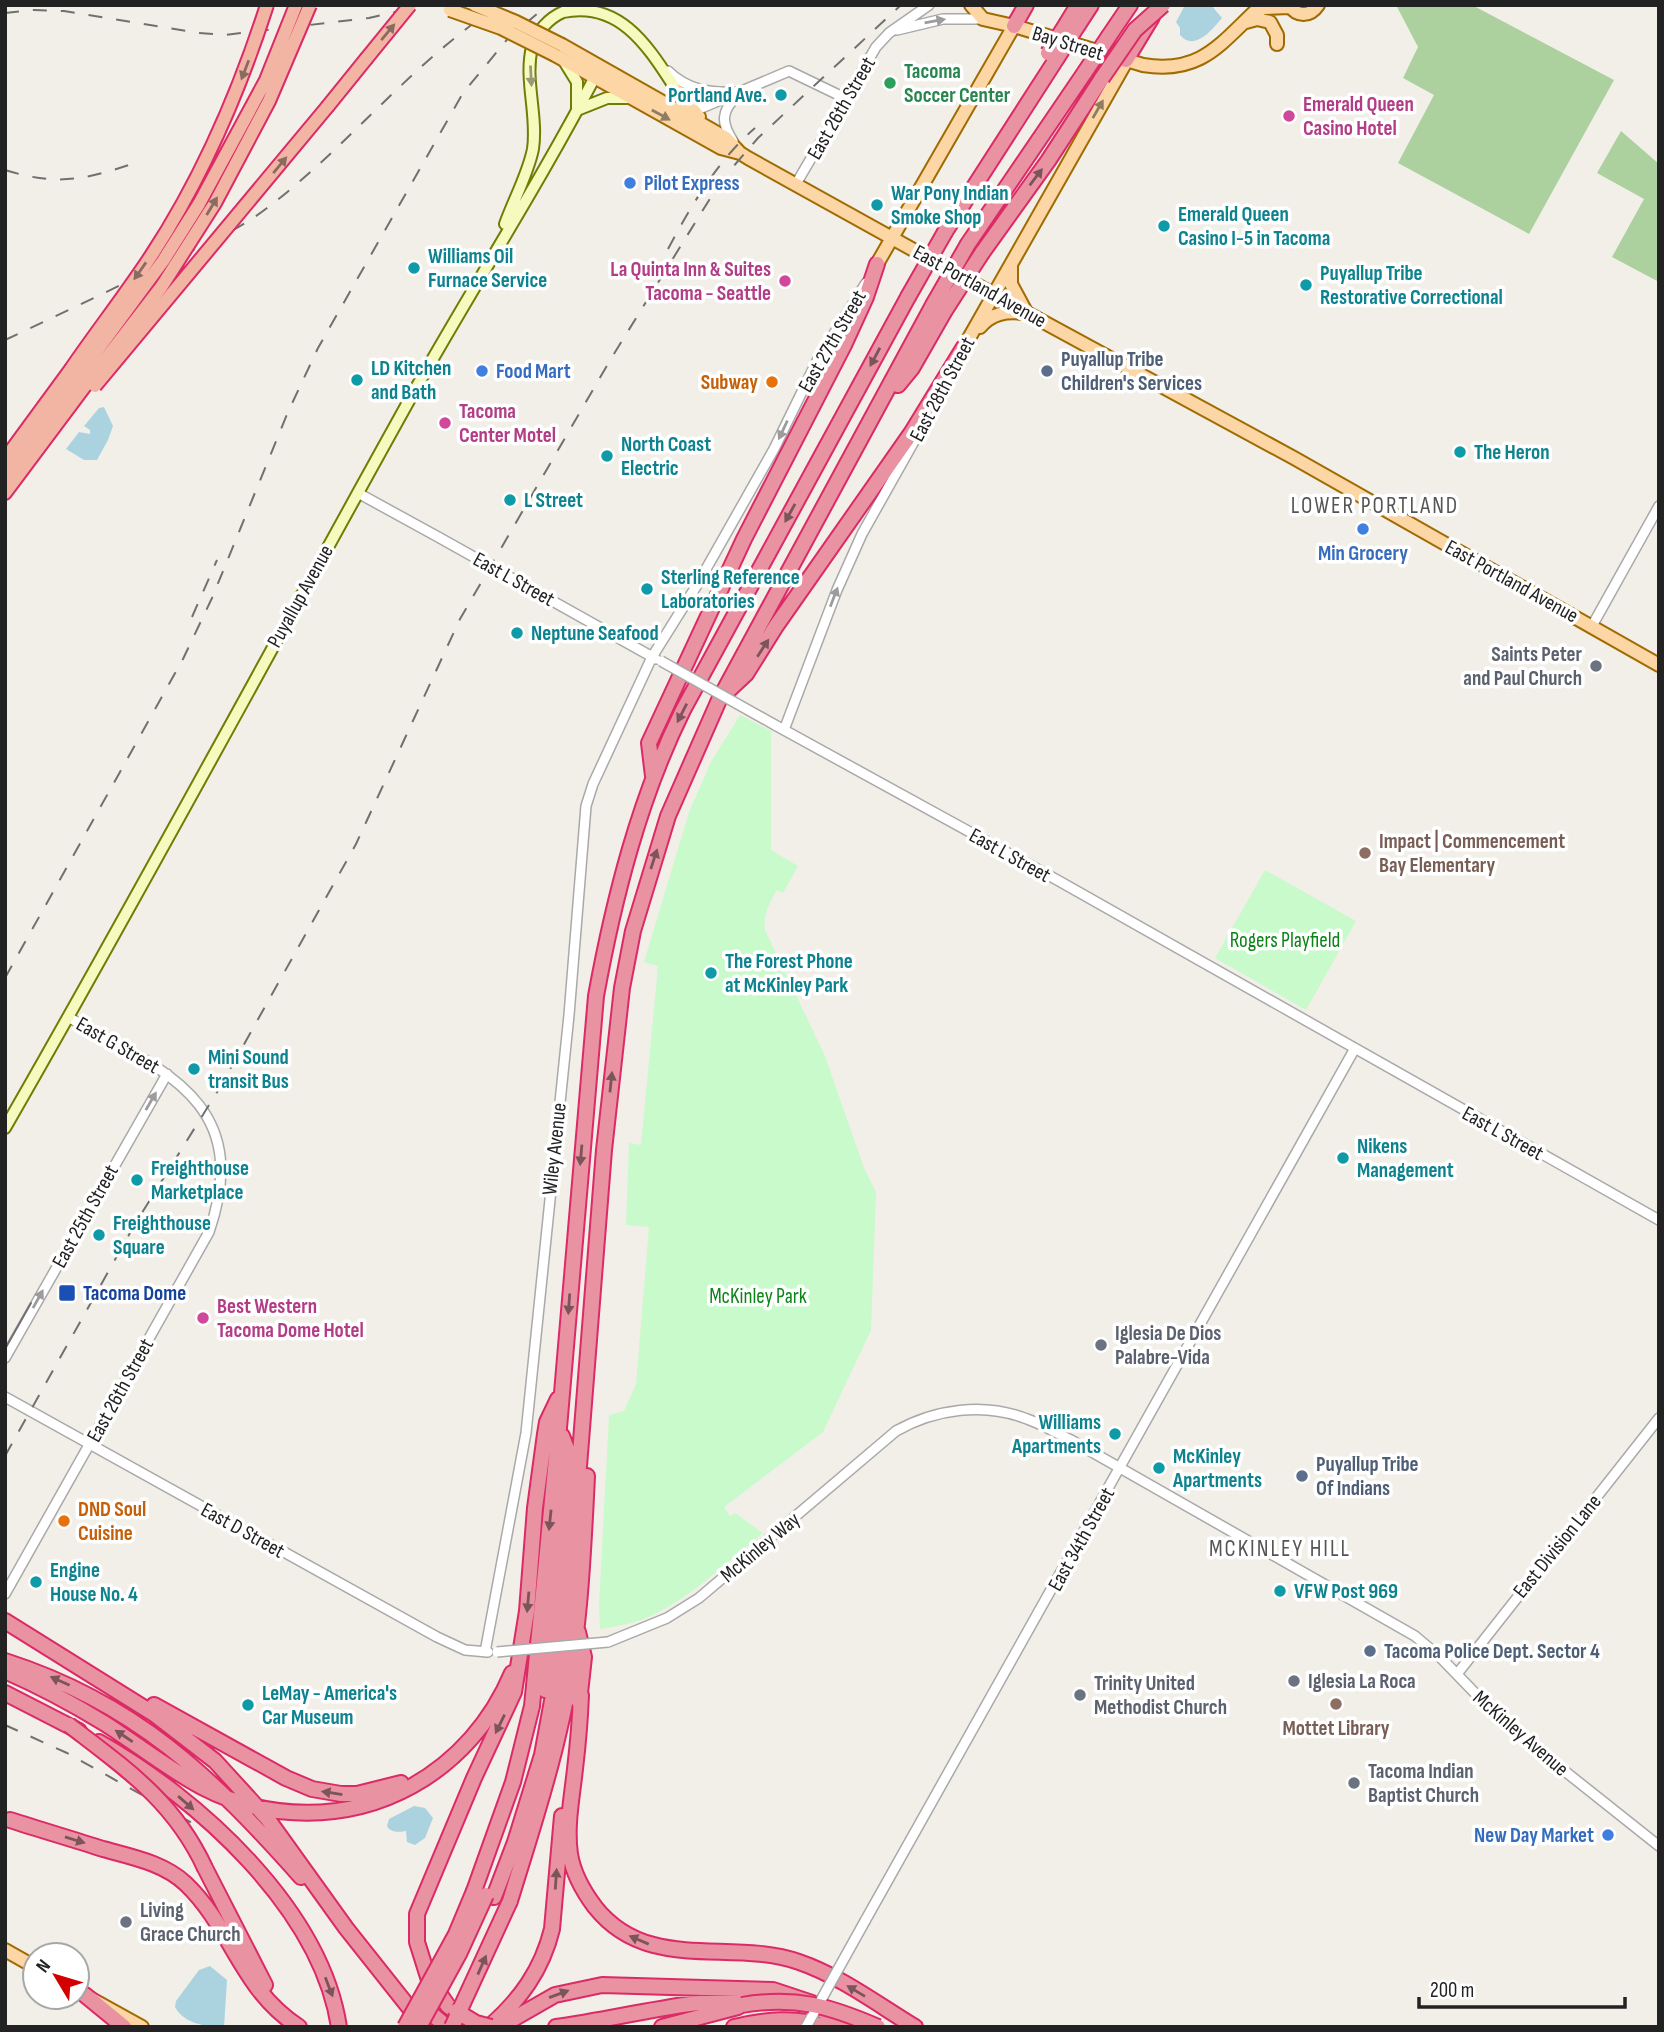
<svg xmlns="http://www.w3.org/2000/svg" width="1664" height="2032" font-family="'Sofia Sans Condensed',sans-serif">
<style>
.forest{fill:#add19e}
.park{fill:#c8facc}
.water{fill:#aad3df}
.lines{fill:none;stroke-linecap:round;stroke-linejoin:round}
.tertiary-casing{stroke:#a9a9a9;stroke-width:12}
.secondary-casing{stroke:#707d05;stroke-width:14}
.primary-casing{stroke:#a06b00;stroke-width:16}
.trunk-casing{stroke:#dc2a67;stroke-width:16}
.motorway-casing{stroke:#dc2a67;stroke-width:18}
.tertiary{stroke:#fff;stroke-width:9}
.secondary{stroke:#f7fabf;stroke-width:10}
.primary{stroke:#fcd6a4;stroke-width:12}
.trunk{stroke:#f2b4a3;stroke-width:12}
.motorway{stroke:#e892a2;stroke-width:14}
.tram{stroke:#707070;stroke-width:2}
.rail{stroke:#707070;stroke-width:2;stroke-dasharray:14 14;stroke-linecap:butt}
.tertiary-bridge-casing{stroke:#a9a9a9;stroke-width:12;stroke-linecap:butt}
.primary-bridge-casing{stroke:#a06b00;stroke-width:16;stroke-linecap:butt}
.trunk-bridge-casing{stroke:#dc2a67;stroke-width:16;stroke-linecap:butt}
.motorway-bridge-casing{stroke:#dc2a67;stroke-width:18;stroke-linecap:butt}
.tertiary-bridge{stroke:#fff;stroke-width:9}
.primary-bridge{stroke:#fcd6a4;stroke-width:12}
.trunk-bridge{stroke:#f2b4a3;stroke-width:12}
.motorway-bridge{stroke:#e892a2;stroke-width:14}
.oneway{fill:#9c9c9c}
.oneway2{fill:#8a6b62}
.oneway3{fill:#979978}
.oneway4{fill:#8f7c63}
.oneway5{fill:#7b545c}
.leisure-dot{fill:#2e9e5b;stroke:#fff;stroke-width:2.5}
.culture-dot{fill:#0f9aa8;stroke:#fff;stroke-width:2.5}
.hotel-dot{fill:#d1479c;stroke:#fff;stroke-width:2.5}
.shop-dot{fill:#3f7fe0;stroke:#fff;stroke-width:2.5}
.service-dot{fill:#5c6f8a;stroke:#fff;stroke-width:2.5}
.food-dot{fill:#e8710a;stroke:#fff;stroke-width:2.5}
.worship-dot{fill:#6b7280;stroke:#fff;stroke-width:2.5}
.education-dot{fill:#8d6e63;stroke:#fff;stroke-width:2.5}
.transit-dot{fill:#1a4fb4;stroke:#fff;stroke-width:2.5}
.labels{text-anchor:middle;stroke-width:7;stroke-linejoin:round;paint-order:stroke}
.street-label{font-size:21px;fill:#222;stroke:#fff}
.leisure-label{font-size:21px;font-weight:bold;fill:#27864d;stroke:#fff;text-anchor:start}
.culture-label{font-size:21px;font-weight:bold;fill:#0d838f;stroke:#fff;text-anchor:start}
.hotel-label{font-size:21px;font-weight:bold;fill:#b23c85;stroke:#fff;text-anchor:start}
.shop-label{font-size:21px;font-weight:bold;fill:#366cbe;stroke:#fff;text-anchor:start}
.service-label{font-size:21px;font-weight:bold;fill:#4e5e75;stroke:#fff;text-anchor:start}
.food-label{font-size:21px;font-weight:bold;fill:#c56008;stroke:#fff;text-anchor:end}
.worship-label{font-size:21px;font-weight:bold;fill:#5b616d;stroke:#fff;text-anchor:start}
.education-label{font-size:21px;font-weight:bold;fill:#785e54;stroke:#fff;text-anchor:start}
.park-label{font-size:21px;fill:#0c8416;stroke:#fff}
.transit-label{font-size:21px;font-weight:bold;fill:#164399;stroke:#fff;text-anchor:start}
.neighbourhood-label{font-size:23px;letter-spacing:2px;fill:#555;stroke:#fff}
</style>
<rect width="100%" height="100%" fill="#f2efe9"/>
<path class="forest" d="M1396,5H1472L1614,80L1529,234L1398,163L1434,95L1403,78L1418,47Z
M1621,131L1659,164V282L1612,257L1644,199L1597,173Z"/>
<path class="park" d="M740,715L771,731V850L798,866L783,893L777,890C769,904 763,914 765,930L825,1056L864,1168L876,1192L871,1330L823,1432L724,1507L730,1516L735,1513L763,1533C728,1561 694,1595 653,1615C636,1623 618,1626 600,1629L599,1605L609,1415L624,1411L636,1384L649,1227L626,1225L629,1143L641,1145L658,966L644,962L689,812L711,762Z
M1265,870L1356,921L1306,1010L1215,958Z"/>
<path class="water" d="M1185,5H1211L1222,18C1212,30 1194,52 1180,35V28L1176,22Z
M104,407L113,426L108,440L97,460H84L66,449L79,432L90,434V430L84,426L99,408Z
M414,1806L425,1808L433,1818L425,1838L415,1845L407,1842L406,1831C400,1832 390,1833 387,1826L389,1819Z
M210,1966L227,1980L224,2027C207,2027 184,2024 175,2007L176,2001L199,1970Z"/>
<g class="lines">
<defs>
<path id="tertiary" d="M897,30L943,19H983
M668,71C687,90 710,93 736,92
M692,112L789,71L847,99
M733,141C721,123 721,111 737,96
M796,184L876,47L889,33L929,5
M358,493L440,538
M506,575L656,659
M1592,626L1659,506
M775,725L1059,881L1659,1220
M784,730L837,590L862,534L921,429
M5,1358L167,1074
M5,1397L437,1637L465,1650L488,1652
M5,1594L209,1232C254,1102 163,1070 68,1017
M608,1642L667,1618L699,1598L896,1431C935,1409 984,1402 1027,1419C1042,1424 1056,1433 1071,1440L1415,1636L1441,1658L1503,1722L1659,1846
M485,1652L526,1433L569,1015L586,806L593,784L652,657L697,585L774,449L818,359L866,283
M1457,1674L1659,1418
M865,1921L1354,1050"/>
<path id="secondary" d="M564,61L577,82V108
M577,110L607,98H630
M505,224C514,199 528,174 533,149C538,115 524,80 532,47C536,32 549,18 563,12C622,0 650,50 677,91
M5,1128C146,883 279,634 416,388C476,282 542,179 598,71"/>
<path id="primary" d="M971,5L983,19L1014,26L1143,65C1203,75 1222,41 1262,5
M1289,5C1297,17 1310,17 1318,5
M1256,11L1264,8L1290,7
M1246,22L1257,19L1270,22L1277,35V44
M562,45L726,138L740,153L748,158L1027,313L1294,458L1659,665
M555,55L721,148L740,153
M677,91L699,117
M877,264L1014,26
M1011,266V284L1025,310
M980,327C992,313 1006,311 1024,313
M964,347L1131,53
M5,1950L35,1967
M77,1991L142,2027"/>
<path id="trunk" d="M328,106L366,59
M5,459L71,369
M5,476L79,375
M5,493L88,382"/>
<path id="motorway" d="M1067,23L1078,5
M1078,25L1091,5
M1014,26L1026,5
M1109,36L1130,5
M1126,60L1152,17
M945,232L1057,58
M968,244L1085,72
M982,253L1048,161L1102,78
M898,385L912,368L944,312
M730,689L746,674L776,626L912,432L964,347
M653,776L649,743L744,539L844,345L866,297L877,264
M5,1621L154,1714L215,1761L267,1818L346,1928L419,2020
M578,1632L584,1657L579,1702
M5,1661C136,1703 212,1777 301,1877
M5,1671C39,1686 73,1704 104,1723C137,1744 168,1769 202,1787C267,1821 347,1822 412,1786C457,1761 492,1721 512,1673
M545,1690L562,1526L567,1449L562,1436
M5,1693L79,1731
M581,1695C580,1720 578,1744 575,1769C572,1797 566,1826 570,1854C573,1873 583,1891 595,1907C648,1974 730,1938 799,1962C840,1976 877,2004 915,2027
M154,1705L286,1778L312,1789L341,1794H357L401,1783
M99,1742C198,1798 321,1909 339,2027
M10,1820C41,1830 72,1839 103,1849C132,1857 164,1863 186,1884C232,1928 241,1990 299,2027
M205,1868L265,1985
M474,1891L513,1782L532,1706L559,1428L596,996C614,898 639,799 683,710L908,297
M494,1897L515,1842L542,1755L559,1663L572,1555L604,1150L622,988L633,931L668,816L719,700L933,305
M510,1901C527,1845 546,1789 559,1731C579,1648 583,1561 587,1476
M85,1995L124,2027
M419,2003L447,2027
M456,2011L448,2006L428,1977L417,1942V1914L474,1778L514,1692L527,1611L535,1508L545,1434L547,1422L558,1399
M489,2027C520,2000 542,1970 552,1929L562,1816
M499,2027L555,1995L602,1985L773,1990L812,2003L845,2027
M556,2027C622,2018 689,1999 755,1999
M662,2027L738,2007
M734,2027C764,2020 796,2016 826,2027"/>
</defs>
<use href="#tertiary" class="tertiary-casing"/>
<use href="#secondary" class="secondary-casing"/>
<use href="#primary" class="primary-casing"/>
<use href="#trunk" class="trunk-casing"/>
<use href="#motorway" class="motorway-casing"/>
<use href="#tertiary" class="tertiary"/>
<use href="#secondary" class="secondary"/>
<use href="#primary" class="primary"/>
<use href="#trunk" class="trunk"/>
<use href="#motorway" class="motorway"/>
<path class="tram" d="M5,1349L31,1303"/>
<path class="rail" d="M5,13L34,10L64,11L199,33L224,35L369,18L425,5
M5,170C57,186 83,180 132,164
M668,249C691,206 717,161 755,128
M5,340C58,315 111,290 164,264C199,247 236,232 267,208C349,146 413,61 500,5
M192,617L217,560
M5,978L183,659L212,598L288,412L318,348L463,93L510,36L548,5
M5,1456L135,1224L219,1089L356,844L460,619L612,357L711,197L732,168L758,138L901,5
M5,1725L67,1753L194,1824"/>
<defs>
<path id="tertiary-bridge" d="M440,538L506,575
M661,661L775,725
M497,1652L608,1642
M806,2027L865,1921"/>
<path id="primary-bridge" d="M475,5L516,22L562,45
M450,10L501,28L555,55"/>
<path id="trunk-bridge" d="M366,59L410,5
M71,369C97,331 126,294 151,256C201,180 239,92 267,5
M79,375L163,261L199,204L266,80L296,5
M88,382L162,286L215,203L269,101L310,5
M95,386L328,106"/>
<path id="motorway-bridge" d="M1048,53L1067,23
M1057,58L1078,25
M1085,72L1109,36
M1102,78L1135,30L1163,5
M908,297L945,232
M933,305L968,244
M944,312L982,253
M69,1725C125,1768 174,1801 205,1868
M742,2005C795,1996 830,2006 878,2027
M456,2011L476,2023L491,2027
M405,2027L456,1934L474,1891
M419,2027L459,1954L486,1895
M452,2027L510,1901"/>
</defs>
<use href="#tertiary-bridge" class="tertiary-bridge-casing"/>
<use href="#primary-bridge" class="primary-bridge-casing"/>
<use href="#trunk-bridge" class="trunk-bridge-casing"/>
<use href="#motorway-bridge" class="motorway-bridge-casing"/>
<use href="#tertiary-bridge" class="tertiary-bridge"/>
<use href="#primary-bridge" class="primary-bridge"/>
<use href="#trunk-bridge" class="trunk-bridge"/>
<use href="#motorway-bridge" class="motorway-bridge"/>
</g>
<defs><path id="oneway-solid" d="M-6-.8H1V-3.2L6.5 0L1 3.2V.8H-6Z" transform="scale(1.75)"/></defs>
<g class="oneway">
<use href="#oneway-solid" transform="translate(935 21) rotate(-10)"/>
<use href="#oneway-solid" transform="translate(783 430) rotate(115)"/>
<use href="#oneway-solid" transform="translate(834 597) rotate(-69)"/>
<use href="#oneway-solid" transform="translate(151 1101) rotate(-60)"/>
<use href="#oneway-solid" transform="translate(38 1299) rotate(-61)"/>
</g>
<g class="oneway2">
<use href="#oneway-solid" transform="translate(388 32) rotate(-50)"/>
<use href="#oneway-solid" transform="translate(245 70) rotate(111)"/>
<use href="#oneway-solid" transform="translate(280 165) rotate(-50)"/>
<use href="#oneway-solid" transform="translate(212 206) rotate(-59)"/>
<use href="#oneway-solid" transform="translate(140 271) rotate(125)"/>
</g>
<use class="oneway3" href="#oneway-solid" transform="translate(531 76) rotate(87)"/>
<g class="oneway4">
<use href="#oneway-solid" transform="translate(1098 109) rotate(-60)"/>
<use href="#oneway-solid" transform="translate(661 115) rotate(29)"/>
</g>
<g class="oneway5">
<use href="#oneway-solid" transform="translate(1036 177) rotate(-53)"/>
<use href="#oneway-solid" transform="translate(875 357) rotate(118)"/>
<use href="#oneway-solid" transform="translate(790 513) rotate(119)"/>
<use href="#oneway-solid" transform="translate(763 648) rotate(-57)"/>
<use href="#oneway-solid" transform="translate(682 713) rotate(117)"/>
<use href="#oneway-solid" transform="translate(654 859) rotate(-72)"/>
<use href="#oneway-solid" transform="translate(611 1082) rotate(-84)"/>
<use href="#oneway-solid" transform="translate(581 1155) rotate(95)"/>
<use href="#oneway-solid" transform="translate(569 1304) rotate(94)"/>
<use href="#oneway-solid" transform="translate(550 1520) rotate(96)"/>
<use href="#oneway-solid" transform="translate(528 1602) rotate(95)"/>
<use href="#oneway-solid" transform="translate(60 1681) rotate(-156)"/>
<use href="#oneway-solid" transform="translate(500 1724) rotate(116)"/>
<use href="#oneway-solid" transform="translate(124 1736) rotate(-146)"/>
<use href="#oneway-solid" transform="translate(332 1793) rotate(-171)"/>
<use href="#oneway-solid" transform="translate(186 1803) rotate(41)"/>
<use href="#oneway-solid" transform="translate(75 1840) rotate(17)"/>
<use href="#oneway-solid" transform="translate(556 1879) rotate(-86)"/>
<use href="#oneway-solid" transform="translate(639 1940) rotate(-157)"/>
<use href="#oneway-solid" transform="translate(482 1965) rotate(-66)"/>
<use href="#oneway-solid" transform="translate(329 1987) rotate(69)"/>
<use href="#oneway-solid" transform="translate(856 1991) rotate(-149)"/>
<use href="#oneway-solid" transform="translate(559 1994) rotate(-20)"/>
</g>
<circle class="leisure-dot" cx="890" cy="83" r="7"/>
<g class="culture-dot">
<circle cx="781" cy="95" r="7"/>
<circle cx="877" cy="205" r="7"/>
<circle cx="1164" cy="226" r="7"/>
<circle cx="414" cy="268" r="7"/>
<circle cx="1306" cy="285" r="7"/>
<circle cx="357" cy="380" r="7"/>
<circle cx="1460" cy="452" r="7"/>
<circle cx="607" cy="456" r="7"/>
<circle cx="510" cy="500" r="7"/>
<circle cx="647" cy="589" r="7"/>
<circle cx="517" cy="633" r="7"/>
<circle cx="711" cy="973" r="7"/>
<circle cx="194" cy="1069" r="7"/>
<circle cx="1343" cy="1158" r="7"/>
<circle cx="137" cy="1180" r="7"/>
<circle cx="99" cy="1235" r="7"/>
<circle cx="1115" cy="1434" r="7"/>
<circle cx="1159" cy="1468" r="7"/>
<circle cx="36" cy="1582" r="7"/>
<circle cx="1280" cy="1591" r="7"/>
<circle cx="248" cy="1705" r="7"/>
</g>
<g class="hotel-dot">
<circle cx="1289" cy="116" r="7"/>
<circle cx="785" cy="281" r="7"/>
<circle cx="445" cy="423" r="7"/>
<circle cx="203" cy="1318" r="7"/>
</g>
<g class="shop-dot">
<circle cx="630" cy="183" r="7"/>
<circle cx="482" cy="371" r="7"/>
<circle cx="1363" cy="529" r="7"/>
<circle cx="1608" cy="1835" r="7"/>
</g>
<g class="service-dot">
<circle cx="1047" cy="371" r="7"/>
<circle cx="1302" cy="1476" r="7"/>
<circle cx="1370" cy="1651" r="7"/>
</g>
<g class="food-dot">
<circle cx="772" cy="382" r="7"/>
<circle cx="64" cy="1521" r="7"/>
</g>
<g class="worship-dot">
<circle cx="1596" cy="666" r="7"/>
<circle cx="1101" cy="1345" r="7"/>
<circle cx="1294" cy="1681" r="7"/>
<circle cx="1080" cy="1695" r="7"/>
<circle cx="1354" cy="1783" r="7"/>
<circle cx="126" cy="1922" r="7"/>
</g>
<g class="education-dot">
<circle cx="1365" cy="853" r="7"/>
<circle cx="1336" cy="1704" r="7"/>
</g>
<rect class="transit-dot" x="58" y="1284" width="18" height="18" rx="3.5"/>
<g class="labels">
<g class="street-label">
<text transform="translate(1068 43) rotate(17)" y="7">Bay Street</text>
<text transform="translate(841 108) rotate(-60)" y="7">East 26th Street</text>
<text transform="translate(980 286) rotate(29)" y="7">East Portland Avenue</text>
<text transform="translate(832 341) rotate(-60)" y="7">East 27th Street</text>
<text transform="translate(942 389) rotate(-62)" y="7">East 28th Street</text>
<text transform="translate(514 579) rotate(29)" y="7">East L Street</text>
<text transform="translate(1512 581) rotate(29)" y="7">East Portland Avenue</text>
<text transform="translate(300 596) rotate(-61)" y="7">Puyallup Avenue</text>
<text transform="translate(1010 855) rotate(29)" y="7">East L Street</text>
<text transform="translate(118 1045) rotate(30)" y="7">East G Street</text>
<text transform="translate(1503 1133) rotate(29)" y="7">East L Street</text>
<text transform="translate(554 1149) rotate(-84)" y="7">Wiley Avenue</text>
<text transform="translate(85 1216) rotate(-61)" y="7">East 25th Street</text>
<text transform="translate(120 1390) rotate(-61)" y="7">East 26th Street</text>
<text transform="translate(243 1530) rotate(29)" y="7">East D Street</text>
<text transform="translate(1081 1539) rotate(-61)" y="7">East 34th Street</text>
<text transform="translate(1557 1546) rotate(-51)" y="7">East Division Lane</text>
<text transform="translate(760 1547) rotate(-40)" y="7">McKinley Way</text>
<text transform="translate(1521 1733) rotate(41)" y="7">McKinley Avenue</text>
</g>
<g class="leisure-label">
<text x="904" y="78">Tacoma<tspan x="904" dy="24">Soccer Center</tspan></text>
</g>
<g class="culture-label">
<text x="767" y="102" text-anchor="end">Portland Ave.</text>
<text x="891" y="200">War Pony Indian<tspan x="891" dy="24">Smoke Shop</tspan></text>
<text x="1178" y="221">Emerald Queen<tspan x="1178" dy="24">Casino I-5 in Tacoma</tspan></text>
<text x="428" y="263">Williams Oil<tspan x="428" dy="24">Furnace Service</tspan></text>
<text x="1320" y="280">Puyallup Tribe<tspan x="1320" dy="24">Restorative Correctional</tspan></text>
<text x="371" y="375">LD Kitchen<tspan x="371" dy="24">and Bath</tspan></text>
<text x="621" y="451">North Coast<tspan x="621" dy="24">Electric</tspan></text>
<text x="1474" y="459">The Heron</text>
<text x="524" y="507">L Street</text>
<text x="661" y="584">Sterling Reference<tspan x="661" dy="24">Laboratories</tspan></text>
<text x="531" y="640">Neptune Seafood</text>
<text x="725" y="968">The Forest Phone<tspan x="725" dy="24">at McKinley Park</tspan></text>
<text x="208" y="1064">Mini Sound<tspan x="208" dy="24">transit Bus</tspan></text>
<text x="1357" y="1153">Nikens<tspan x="1357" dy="24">Management</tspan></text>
<text x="151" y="1175">Freighthouse<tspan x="151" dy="24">Marketplace</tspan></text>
<text x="113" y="1230">Freighthouse<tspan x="113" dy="24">Square</tspan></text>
<text x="1101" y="1429" text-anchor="end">Williams<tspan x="1101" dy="24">Apartments</tspan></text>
<text x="1173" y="1463">McKinley<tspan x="1173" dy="24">Apartments</tspan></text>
<text x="50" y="1577">Engine<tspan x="50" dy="24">House No. 4</tspan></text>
<text x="1294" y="1598">VFW Post 969</text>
<text x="262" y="1700">LeMay - America's<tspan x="262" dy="24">Car Museum</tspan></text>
</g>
<g class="hotel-label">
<text x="1303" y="111">Emerald Queen<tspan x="1303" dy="24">Casino Hotel</tspan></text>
<text x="771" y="276" text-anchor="end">La Quinta Inn &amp; Suites<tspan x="771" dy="24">Tacoma - Seattle</tspan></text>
<text x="459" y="418">Tacoma<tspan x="459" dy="24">Center Motel</tspan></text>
<text x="217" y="1313">Best Western<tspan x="217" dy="24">Tacoma Dome Hotel</tspan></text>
</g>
<g class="shop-label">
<text x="644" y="190">Pilot Express</text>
<text x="496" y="378">Food Mart</text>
<text x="1363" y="560" text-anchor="middle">Min Grocery</text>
<text x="1594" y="1842" text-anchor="end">New Day Market</text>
</g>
<g class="service-label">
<text x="1061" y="366">Puyallup Tribe<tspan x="1061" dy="24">Children's Services</tspan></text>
<text x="1316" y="1471">Puyallup Tribe<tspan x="1316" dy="24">Of Indians</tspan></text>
<text x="1384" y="1658">Tacoma Police Dept. Sector 4</text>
</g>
<g class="food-label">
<text x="758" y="389">Subway</text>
<text x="78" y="1516" text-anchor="start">DND Soul<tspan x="78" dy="24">Cuisine</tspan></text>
</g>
<g class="worship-label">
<text x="1582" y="661" text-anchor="end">Saints Peter<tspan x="1582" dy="24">and Paul Church</tspan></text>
<text x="1115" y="1340">Iglesia De Dios<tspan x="1115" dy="24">Palabre-Vida</tspan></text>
<text x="1308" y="1688">Iglesia La Roca</text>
<text x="1094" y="1690">Trinity United<tspan x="1094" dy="24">Methodist Church</tspan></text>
<text x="1368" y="1778">Tacoma Indian<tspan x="1368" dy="24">Baptist Church</tspan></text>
<text x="140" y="1917">Living<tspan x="140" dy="24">Grace Church</tspan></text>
</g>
<g class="education-label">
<text x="1379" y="848">Impact | Commencement<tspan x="1379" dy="24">Bay Elementary</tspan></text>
<text x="1336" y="1735" text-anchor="middle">Mottet Library</text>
</g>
<g class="park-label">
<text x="1285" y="947">Rogers Playfield</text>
<text x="758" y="1303">McKinley Park</text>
</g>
<g class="transit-label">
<text x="83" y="1300">Tacoma Dome</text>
</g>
<g class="neighbourhood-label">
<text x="1375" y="513">LOWER PORTLAND</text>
<text x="1280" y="1556">MCKINLEY HILL</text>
</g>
</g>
<rect width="1664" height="2032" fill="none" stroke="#222222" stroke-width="14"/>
<g transform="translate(56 1976) rotate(308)"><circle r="33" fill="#ffffff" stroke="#a7a7a7" stroke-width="2"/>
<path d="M0-5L12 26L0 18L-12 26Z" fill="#d40000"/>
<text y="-10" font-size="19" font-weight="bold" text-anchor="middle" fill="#222222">N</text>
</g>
<path d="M1419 1997v10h206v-10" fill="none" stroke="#222222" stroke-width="3.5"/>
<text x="1430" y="1997" font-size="21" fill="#222222" stroke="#ffffff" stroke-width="5" paint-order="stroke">200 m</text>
</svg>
